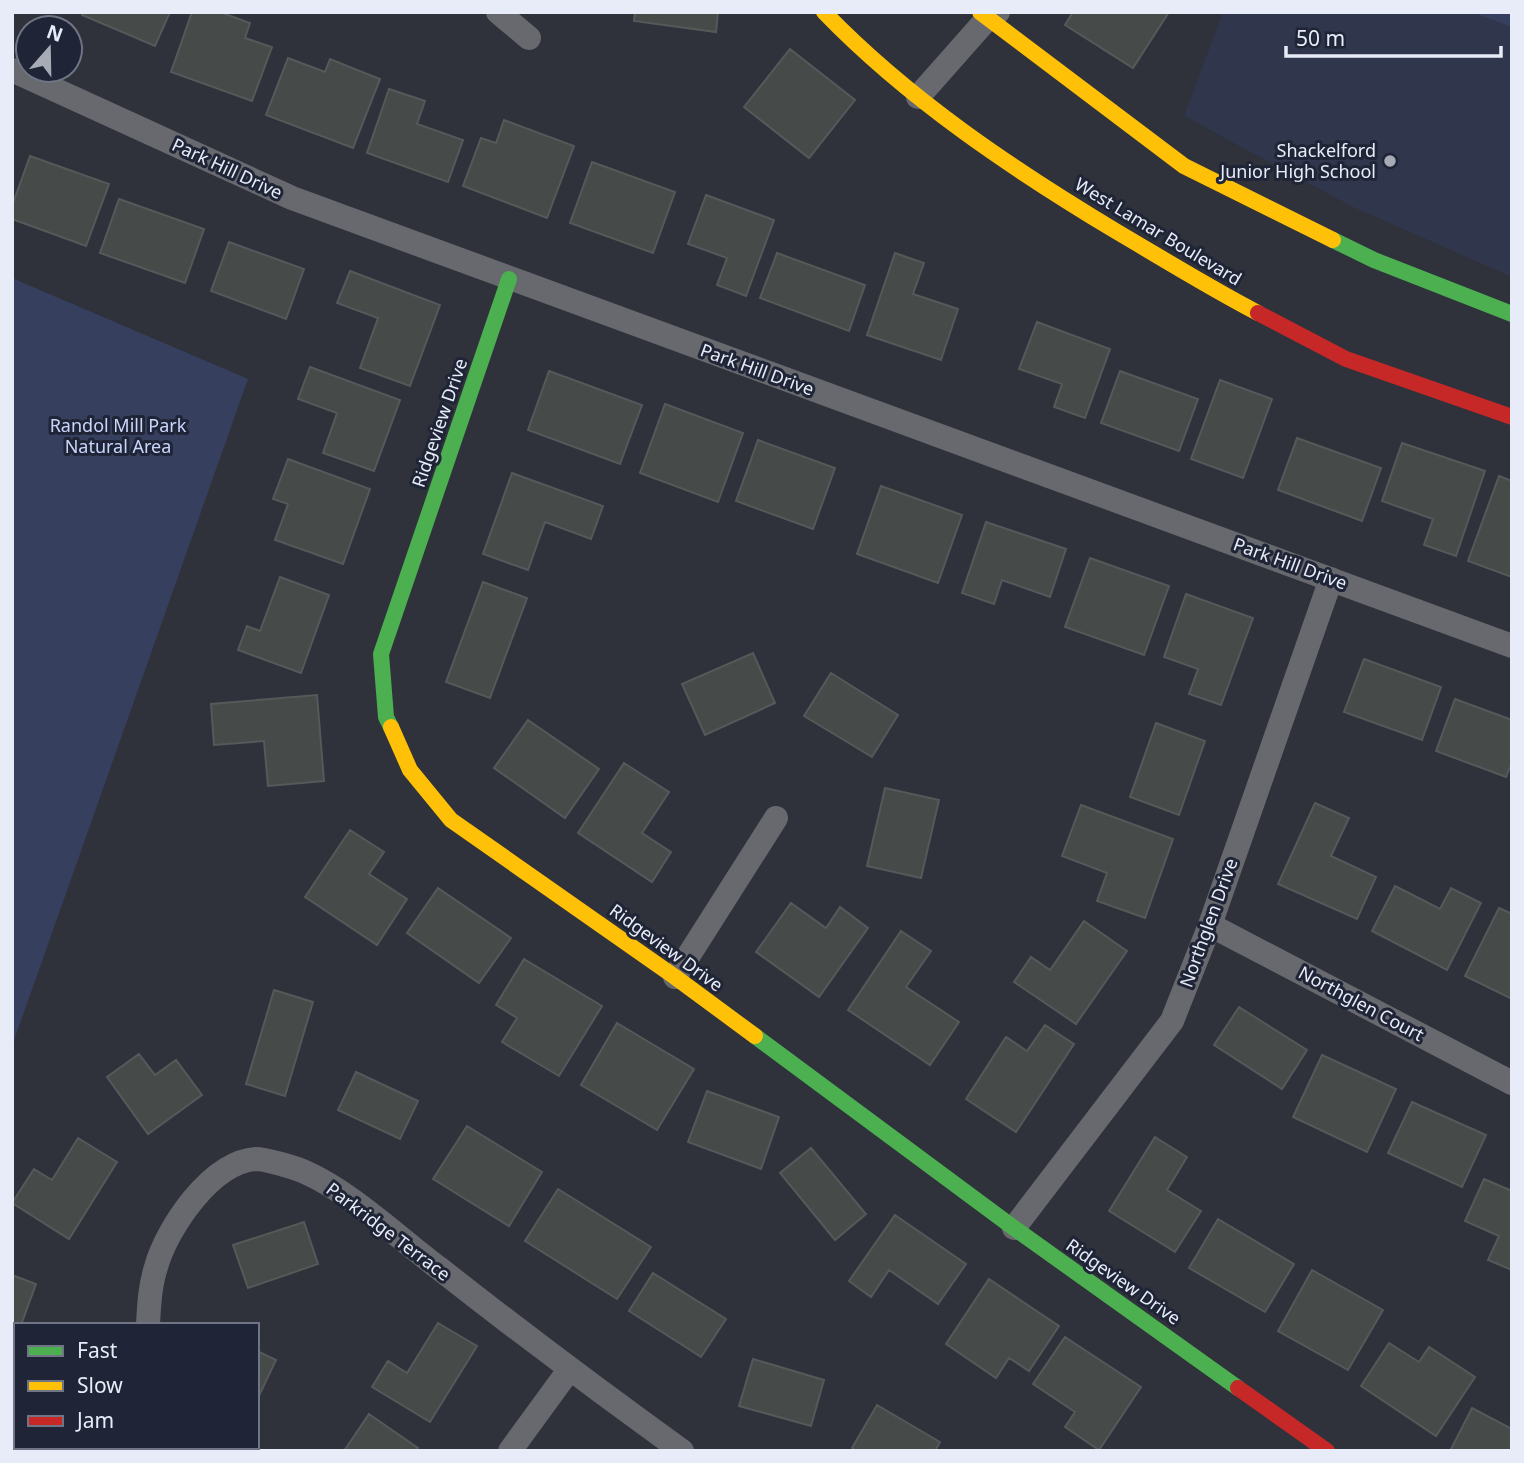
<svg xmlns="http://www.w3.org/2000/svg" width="1524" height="1463" font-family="'Noto Sans',sans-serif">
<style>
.built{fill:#30364c}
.green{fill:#363f5d}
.building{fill:#464a49;stroke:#565959;stroke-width:2}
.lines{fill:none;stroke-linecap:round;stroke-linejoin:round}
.street{stroke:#68696e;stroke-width:24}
.fast{stroke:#4caf50;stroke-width:16}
.slow{stroke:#ffc107;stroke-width:16}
.jam{stroke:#c62828;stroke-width:16}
.poi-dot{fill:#a7abb6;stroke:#1f2536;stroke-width:2.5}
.labels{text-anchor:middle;stroke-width:6;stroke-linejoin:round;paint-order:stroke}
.poi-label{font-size:18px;fill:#e8ecf8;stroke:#1f2536;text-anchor:end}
.street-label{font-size:18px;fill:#e8ecf8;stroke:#1f2536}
.park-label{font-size:18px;fill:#c9d6fc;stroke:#1f2536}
</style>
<rect width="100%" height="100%" fill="#2f323b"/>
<path class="built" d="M1223,12H1512V277L1351,206L1184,116Z"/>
<path class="green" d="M1471,12H1512V27Z
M12,278L248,379L12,1046Z"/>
<path class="building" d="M83,12H170L155,46L82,15Z
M192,12H220L250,23L245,38L272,47L252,101L171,72Z
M635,12H718L716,32L634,21Z
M1073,12H1169L1133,68L1065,25Z
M790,49L855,100L809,158L744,107Z
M288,58L325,72L330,59L380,79L353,148L266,115Z
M389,89L425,101L417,124L463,140L448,182L367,153Z
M504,120L574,146L547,218L463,186L481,138L496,143Z
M30,156L109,184L86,246L12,219V206Z
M592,162L675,192L653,253L570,223Z
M706,195L774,220L746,296L717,285L727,258L688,244Z
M119,199L204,229L185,283L100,253Z
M229,242L304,269L286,319L211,291Z
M777,253L865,285L849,331L760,298Z
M895,253L924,263L913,294L958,309L941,360L867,335Z
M350,271L440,305L410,386L360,368L378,318L337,303Z
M1037,322L1110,349L1085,418L1054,407L1062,384L1019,369Z
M310,367L400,400L374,471L323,453L337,413L298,399Z
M549,371L642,405L620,464L528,430Z
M1120,371L1198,399L1179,451L1101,423Z
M1220,380L1272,399L1243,478L1191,459Z
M665,404L743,433L718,502L640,473Z
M1297,438L1381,468L1362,521L1278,490Z
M758,440L835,468L813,529L736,501Z
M1402,443L1485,471L1456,556L1424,545L1433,519L1382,501Z
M288,459L370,489L343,564L275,540L288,504L273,499Z
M512,473L603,506L591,539L545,522L528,570L483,554Z
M1499,476L1512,481V577L1468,561Z
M881,486L962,515L938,583L857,554Z
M986,522L1066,549L1050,597L1002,580L994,604L962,593Z
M1090,558L1169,586L1144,655L1065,627Z
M280,577L329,595L301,673L238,650L247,626L260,631Z
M483,582L527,598L490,698L446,682Z
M1186,594L1253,618L1221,705L1189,694L1198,669L1164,657Z
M753,653L775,703L705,735L682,684Z
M1364,659L1441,687L1422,740L1344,712Z
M831,673L898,715L872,757L804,716Z
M317,695L324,781L268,786L264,741L214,745L211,704Z
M1455,699L1512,720V762L1506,777L1436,751Z
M528,720L599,769L565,818L494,768Z
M1156,723L1205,741L1179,815L1130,797Z
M624,763L669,792L642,833L671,852L652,882L578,833Z
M885,788L939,800L921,878L867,866Z
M1315,803L1349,818L1331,856L1376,877L1357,919L1278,884Z
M1081,805L1173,839L1145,918L1097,901L1107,873L1062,856Z
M350,830L384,852L369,874L407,899L377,945L305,897Z
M1395,886L1440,909L1451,888L1481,903L1447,970L1372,931Z
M438,888L511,938L479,983L407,933Z
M791,903L826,928L840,907L868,928L819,997L756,952Z
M1499,908L1512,914V999L1465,976Z
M1084,921L1127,951L1076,1024L1014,982L1031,957L1050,970Z
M901,931L931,951L906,987L959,1022L930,1065L848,1010Z
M524,959L602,1006L559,1076L502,1042L517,1018L496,1005Z
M274,990L313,1002L285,1096L246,1084Z
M1239,1007L1307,1050L1282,1089L1214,1045Z
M617,1023L694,1069L657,1130L581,1085Z
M1045,1025L1074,1044L1016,1132L966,1099L1006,1037L1027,1051Z
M139,1054L155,1075L176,1060L202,1095L148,1134L107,1077Z
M1322,1055L1396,1089L1367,1152L1293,1117Z
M356,1072L418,1101L400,1139L338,1110Z
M707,1091L779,1117L761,1169L688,1142Z
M1412,1102L1486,1135L1462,1187L1388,1153Z
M467,1126L542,1172L509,1226L433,1179Z
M1155,1137L1187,1157L1167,1190L1201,1211L1175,1252L1109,1211Z
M78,1138L117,1162L69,1239L12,1203L34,1169L52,1180Z
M811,1148L866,1214L835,1240L780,1173Z
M1484,1179L1512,1191V1270L1488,1260L1499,1236L1465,1221Z
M558,1189L651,1247L617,1299L525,1241Z
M895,1215L966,1264L938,1304L889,1270L871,1297L849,1281Z
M1218,1219L1294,1264L1265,1312L1189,1268Z
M304,1222L318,1264L248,1288L233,1245Z
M1312,1270L1383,1310L1348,1370L1278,1331Z
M653,1273L726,1319L701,1357L629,1311Z
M12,1275L36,1284L21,1325H16V1339L12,1348Z
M989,1279L1059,1326L1029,1371L1009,1358L996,1378L946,1344Z
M438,1323L477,1346L430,1422L372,1387L388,1361L407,1373Z
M1065,1337L1141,1387L1099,1450L1065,1427L1075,1412L1033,1384Z
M1389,1343L1419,1362L1429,1347L1475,1377L1436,1436L1361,1386Z
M257,1351L276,1360L257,1400Z
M753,1359L824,1380L811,1426L739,1406Z
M16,1389V1447H52L48,1451H15L12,1448V1392Z
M877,1405L940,1442L935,1451H857L852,1448Z
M1472,1408L1512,1429V1451H1450Z
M369,1414L418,1448L416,1451H344Z"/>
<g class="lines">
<path class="street" d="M498,12L529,38
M12,70L292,198L1512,646
M918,97L987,19L998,12
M1210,925L1512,1083
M675,977L776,818
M1014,1228L1172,1021L1210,925L1331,579
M148,1325C149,1305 150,1286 156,1267C167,1228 211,1162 256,1159C266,1159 297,1168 307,1173C350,1192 401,1240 440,1269C519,1331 600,1392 682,1451
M510,1451L569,1370"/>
<path class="fast" d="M1333,240L1374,260L1512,314
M391,727L386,717L381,654L509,279
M755,1036L1014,1228L1238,1388"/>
<path class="slow" d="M824,12C909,100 1014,170 1119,233C1165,260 1210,288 1258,313
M980,12L1184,166L1333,240
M391,727L410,770L451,820L675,977L755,1036"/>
<path class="jam" d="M1258,313L1346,359L1512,417
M1238,1388L1327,1451"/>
</g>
<circle class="poi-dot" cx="1390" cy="161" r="7"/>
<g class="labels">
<g class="poi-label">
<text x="1376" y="157">Shackelford<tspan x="1376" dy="21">Junior High School</tspan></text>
</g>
<g class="street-label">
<text transform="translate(227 169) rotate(25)" y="6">Park Hill Drive</text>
<text transform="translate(1158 232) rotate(31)" y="6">West Lamar Boulevard</text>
<text transform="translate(757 370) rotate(20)" y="6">Park Hill Drive</text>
<text transform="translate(440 423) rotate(-71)" y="6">Ridgeview Drive</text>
<text transform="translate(1290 564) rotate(20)" y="6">Park Hill Drive</text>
<text transform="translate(1209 923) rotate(-70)" y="6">Northglen Drive</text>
<text transform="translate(666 948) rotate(36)" y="6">Ridgeview Drive</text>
<text transform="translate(1361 1004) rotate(28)" y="6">Northglen Court</text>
<text transform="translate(388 1232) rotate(37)" y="6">Parkridge Terrace</text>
<text transform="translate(1123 1282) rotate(35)" y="6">Ridgeview Drive</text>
</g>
<g class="park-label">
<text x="118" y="432">Randol Mill Park<tspan x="118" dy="21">Natural Area</tspan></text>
</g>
</g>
<rect width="1524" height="1463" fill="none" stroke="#e8ecf8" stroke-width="28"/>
<rect x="14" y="1323" width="245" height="126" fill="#1f2536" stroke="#6f7584" stroke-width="2"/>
<rect x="28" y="1346" width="35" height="10" fill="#4caf50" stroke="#6f7584" stroke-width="2"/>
<text x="77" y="1358" font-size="21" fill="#e8ecf8">Fast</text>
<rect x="28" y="1381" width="35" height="10" fill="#ffc107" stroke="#6f7584" stroke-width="2"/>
<text x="77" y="1393" font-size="21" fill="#e8ecf8">Slow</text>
<rect x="28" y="1416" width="35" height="10" fill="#c62828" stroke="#6f7584" stroke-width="2"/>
<text x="77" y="1428" font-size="21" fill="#e8ecf8">Jam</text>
<g transform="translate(49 49) rotate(20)"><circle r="33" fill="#1f2536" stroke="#6f7584" stroke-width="2"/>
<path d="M0-5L12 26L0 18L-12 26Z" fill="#a7abb6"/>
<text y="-10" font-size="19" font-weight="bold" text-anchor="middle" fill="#e8ecf8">N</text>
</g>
<path d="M1286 46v10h215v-10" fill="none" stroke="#e8ecf8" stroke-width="3.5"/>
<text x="1296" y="46" font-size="21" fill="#e8ecf8" stroke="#1f2536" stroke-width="5" paint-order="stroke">50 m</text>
</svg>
